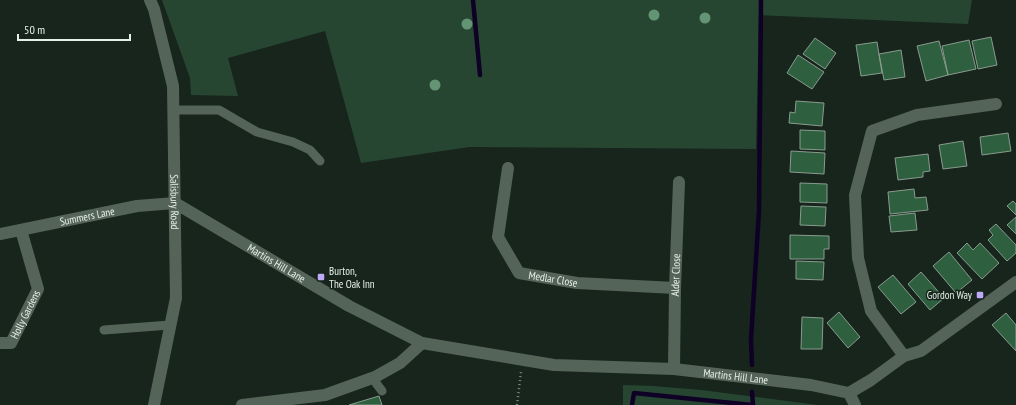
<svg xmlns="http://www.w3.org/2000/svg" width="1016" height="405" font-family="'PT Sans Narrow',sans-serif">
<style>
.green{fill:#274632}
.lines{fill:none;stroke-linecap:round;stroke-linejoin:round}
.stream{stroke:#0f0126;stroke-width:4.5}
.building{fill:#2e6040;stroke:#899b8e}
.path{stroke:#7f8b83;stroke-width:2.5;stroke-dasharray:1 3;stroke-linecap:butt}
.service{stroke:#556459;stroke-width:9}
.minor{stroke:#556459;stroke-width:12}
.tree{fill:#639473}
.poi-dot{fill:#bda9f5;stroke:#17251c;stroke-width:1.5}
.labels{text-anchor:middle;stroke-width:3;stroke-linejoin:round;paint-order:stroke}
.street-label{font-size:11px;fill:#e6f0e9;stroke:#17251c}
.poi-label{font-size:11px;fill:#e6f0e9;stroke:#17251c;text-anchor:start}
</style>
<rect width="100%" height="100%" fill="#17251c"/>
<path class="green" d="M162,0H972L968,24L759,15L756,149L469,147L361,163L325,31L228,58L238,96L191,95L190,78Z
M623,385L653,386L701,390L818,405H623Z"/>
<g class="lines">
<path class="stream" d="M473,0L480,75
M752,365L751,339L759,211L761,0
M752,392L753,405
M632,405L634,393L752,405"/>
</g>
<path class="building" d="M991,37L997,65L978,69L972,41Z
M815,38L836,53L825,69L803,54Z
M969,40L976,69L948,75L942,46Z
M939,41L948,75L926,81L917,46Z
M877,42L882,73L861,76L856,45Z
M901,50L905,77L884,80L879,54Z
M798,55L824,72L812,89L787,73Z
M796,101L824,103L822,126L789,123L790,112L795,113Z
M800,130L825,131V150L800,149Z
M1008,133L1011,151L982,155L980,137Z
M963,141L967,166L943,169L939,145Z
M791,151L825,153L824,174L790,172Z
M928,154L930,171L923,172V177L898,180L895,158Z
M800,183L827,184V203L800,202Z
M914,189L915,198L926,197L928,210L890,214L888,192Z
M1013,201L1016,204V215L1007,206Z
M801,206L826,207L825,226L800,225Z
M915,213L917,230L891,232L889,216Z
M1016,217V234L1007,225Z
M996,224L1016,245V253L1007,261L988,240L993,235L989,230Z
M790,235L829,236V249H824V259H790Z
M967,243L973,250L980,243L999,263L982,279L957,253Z
M949,252L972,280L956,293L933,266Z
M796,261L824,262L823,280L796,279Z
M921,272L944,298L930,310L908,284Z
M893,275L916,302L901,314L878,287Z
M839,312L860,337L848,348L827,323Z
M1006,313L1016,325V351L992,325Z
M802,317L823,318L822,349H801Z
M379,396L382,405H349Z"/>
<g class="lines">
<path class="path" d="M517,405L521,372"/>
<path class="service" d="M173,110H219L257,132L293,142L310,150L320,161
M104,330L170,325
M375,377L376,383L382,391"/>
<g class="minor">
<path id="s1" d="M150,0L154,9L173,86L176,298L154,405"/>
<path id="s2" d="M508,168L498,237L519,273L577,283L675,288"/>
<path id="s3" d="M175,203L349,306L422,343L554,365L674,369L811,385L849,393L871,380L904,356L921,351L1016,282"/>
<path id="s4" d="M0,234L137,206L175,203"/>
<path id="s5" d="M0,343H11L38,289L21,230"/>
<path d="M904,356L871,311L858,258L855,195L872,131L917,115L996,104"/>
<path id="s6" d="M674,369L675,288L679,182"/>
<path d="M849,393L855,405"/>
<path d="M242,405L325,395L375,377L400,363L422,343"/>
</g>
</g>
<g class="tree">
<circle cx="654" cy="15" r="5.5"/>
<circle cx="705" cy="18" r="5.5"/>
<circle cx="467" cy="24" r="5.5"/>
<circle cx="435" cy="85" r="5.5"/>
</g>
<g class="poi-dot">
<rect x="317" y="273" width="8" height="8" rx="2"/>
<rect x="976" y="291" width="8" height="8" rx="2"/>
</g>
<g class="labels">
<g class="street-label">
<text dy="4" stroke="none"><textPath href="#s1" startOffset="205">Salisbury Road</textPath></text>
<text dy="4" stroke="none"><textPath href="#s4" startOffset="89">Summers Lane</textPath></text>
<text dy="4" stroke="none"><textPath href="#s3" startOffset="118">Martins Hill Lane</textPath></text>
<text dy="4" stroke="none"><textPath href="#s6" startOffset="94">Alder Close</textPath></text>
<text dy="4" stroke="none"><textPath href="#s2" startOffset="146">Medlar Close</textPath></text>
<text dy="4" stroke="none"><textPath href="#s5" startOffset="43">Holly Gardens</textPath></text>
<text dy="4" stroke="none"><textPath href="#s3" startOffset="600">Martins Hill Lane</textPath></text>
</g>
<g class="poi-label">
<text x="329" y="275">Burton,<tspan x="329" dy="13">The Oak Inn</tspan></text>
<text x="972" y="299" text-anchor="end">Gordon Way</text>
</g>
</g>
<path d="M18 34v6h112v-6" fill="none" stroke="#e6f0e9" stroke-width="2"/>
<text x="24" y="34" font-size="12" fill="#e6f0e9" stroke="#17251c" stroke-width="3" paint-order="stroke">50 m</text>
</svg>
